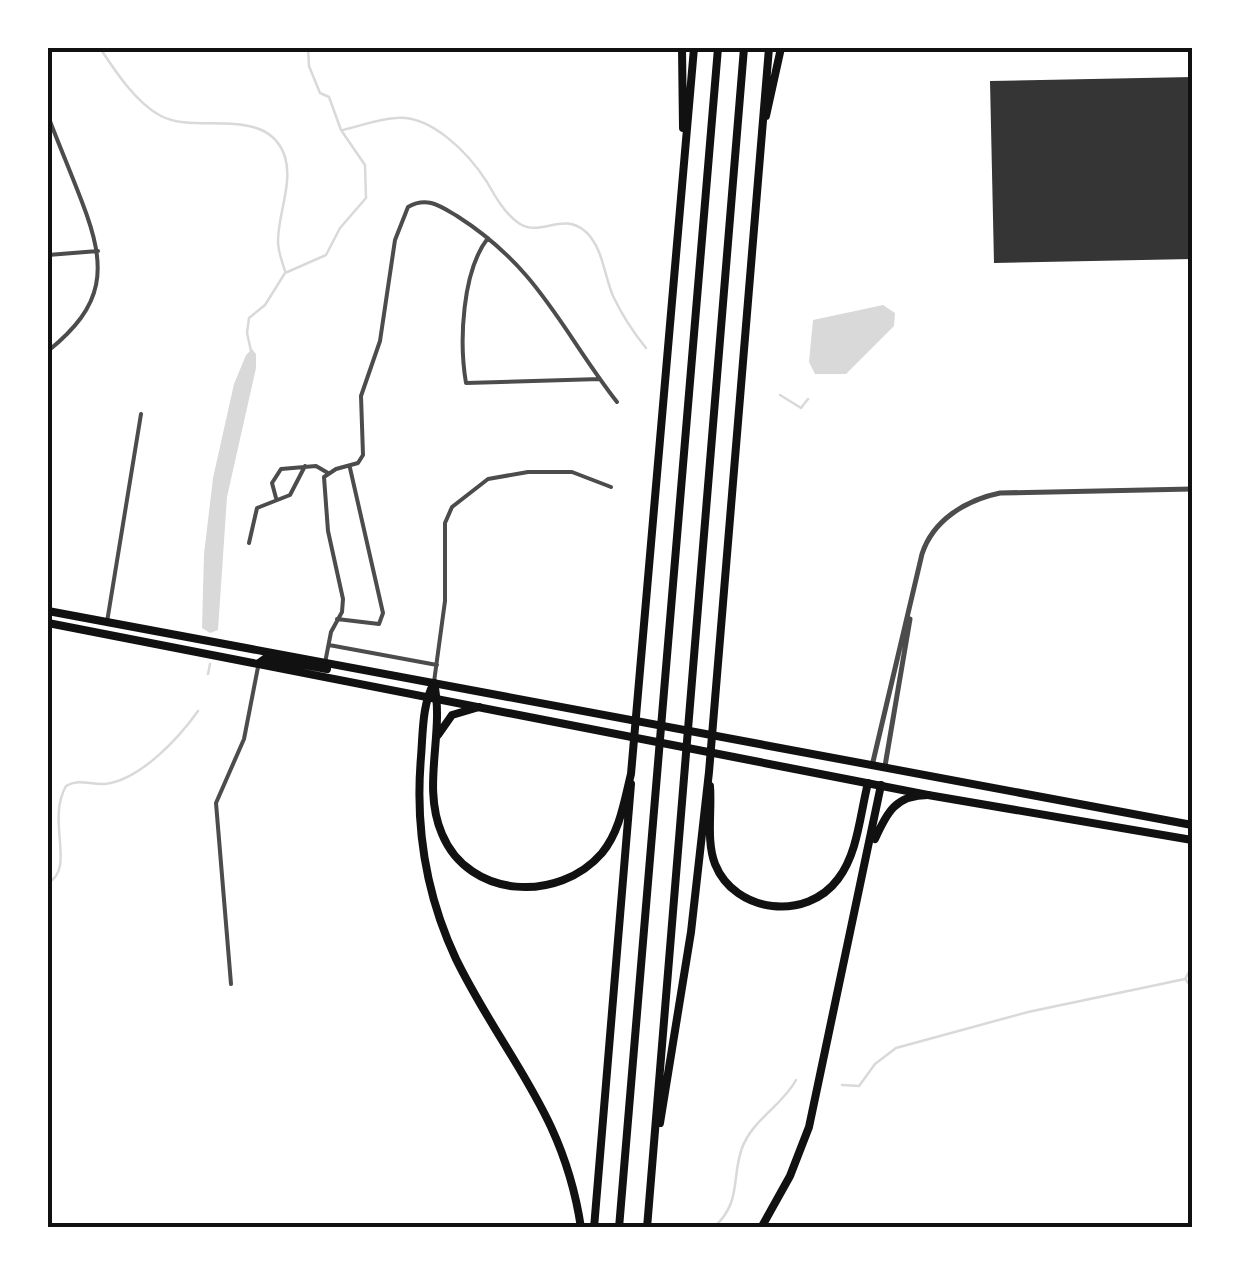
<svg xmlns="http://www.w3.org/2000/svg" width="1240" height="1275" font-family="Quicksand,sans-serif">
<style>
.water{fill:#d9d9d9}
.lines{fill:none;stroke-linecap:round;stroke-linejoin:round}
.stream{stroke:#d9d9d9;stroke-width:2.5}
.building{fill:#353535}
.minor{stroke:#4c4c4c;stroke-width:4}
.tertiary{stroke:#4c4c4c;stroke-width:5}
.primary{stroke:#111;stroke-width:8}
.motorway{stroke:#111;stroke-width:8}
.neatline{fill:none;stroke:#111;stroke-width:4}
</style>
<rect width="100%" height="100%" fill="#fff"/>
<path class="water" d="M883,305L895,313L894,326L846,374H815L809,362L813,320Z
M252,349L256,354V368L227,497L218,630L210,633L202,628L204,554L213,478L234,384L246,355Z"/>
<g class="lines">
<path class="stream" d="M100,48C115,71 136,103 161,116C196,135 268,104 285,157C293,183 278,214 278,241C278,252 282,261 285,271
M343,130C360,126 378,119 396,118C432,115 469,154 487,182C496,198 505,214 520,224C541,237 563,211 586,232C603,248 604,275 613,296C622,315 633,332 646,348
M251,351L247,333L249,318L265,305L285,273L326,255L340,228L366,198L365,165L341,130L329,97L320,93L309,66L308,48
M780,395L801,408L808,399
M208,674L210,664
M48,883C76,868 46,821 66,786C79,778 90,785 105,784C140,780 179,738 198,711
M1186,980L1192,988
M842,1085L859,1086L875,1064L896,1048L1028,1012L1185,979L1192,967
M713,1228C742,1203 731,1179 742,1148C753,1119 782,1106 796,1080"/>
</g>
<path class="building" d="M1192,77V259L994,263L990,81Z"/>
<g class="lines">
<path class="minor" d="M48,116C59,145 71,173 82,202C108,269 105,305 48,351
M488,238C462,271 459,342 466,383L600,379
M48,255L98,251
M276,498L272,483L281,469L316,466L328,473
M249,543L257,508L290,495L305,466
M337,619L379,624L383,613L350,468
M107,622L141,414
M329,645L437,665
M325,663L331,632L342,612L343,599L328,531L324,477L336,469L358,463L363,455L361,396L380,341L395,240L408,207C427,196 440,206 457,216C540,269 561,330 617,402
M434,682L445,601V523L452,507L488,479L528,472H572L611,487
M231,984L216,803L244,739L258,667"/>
<path class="tertiary" d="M872,766L922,554C933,520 966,500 1000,493L1192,489
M885,766L910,619"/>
<path class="primary" d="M48,611L1192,825
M48,623L928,795L1192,840
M259,663L266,658L327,669"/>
<path class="motorway" d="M682,48L683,128
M766,116L781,48
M434,683C445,733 421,785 442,834C469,899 559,903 602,853C620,831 624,802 631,774L694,48
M434,683C422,705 423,732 421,757C415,827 426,895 456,959C504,1057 564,1112 581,1228
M438,735L452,715L479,707
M710,786C712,812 706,840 715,864C735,914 807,921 838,879C858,853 860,814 868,783
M875,839C887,812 896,795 928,795
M660,1123L691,932L709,772L769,48
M594,1228L631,784
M619,1228L718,48
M647,1228L744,48
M761,1228L790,1176L809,1127L881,785"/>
</g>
<rect width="1240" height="1275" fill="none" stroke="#ffffff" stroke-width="100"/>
<rect x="50" y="50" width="1140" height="1175" class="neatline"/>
</svg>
